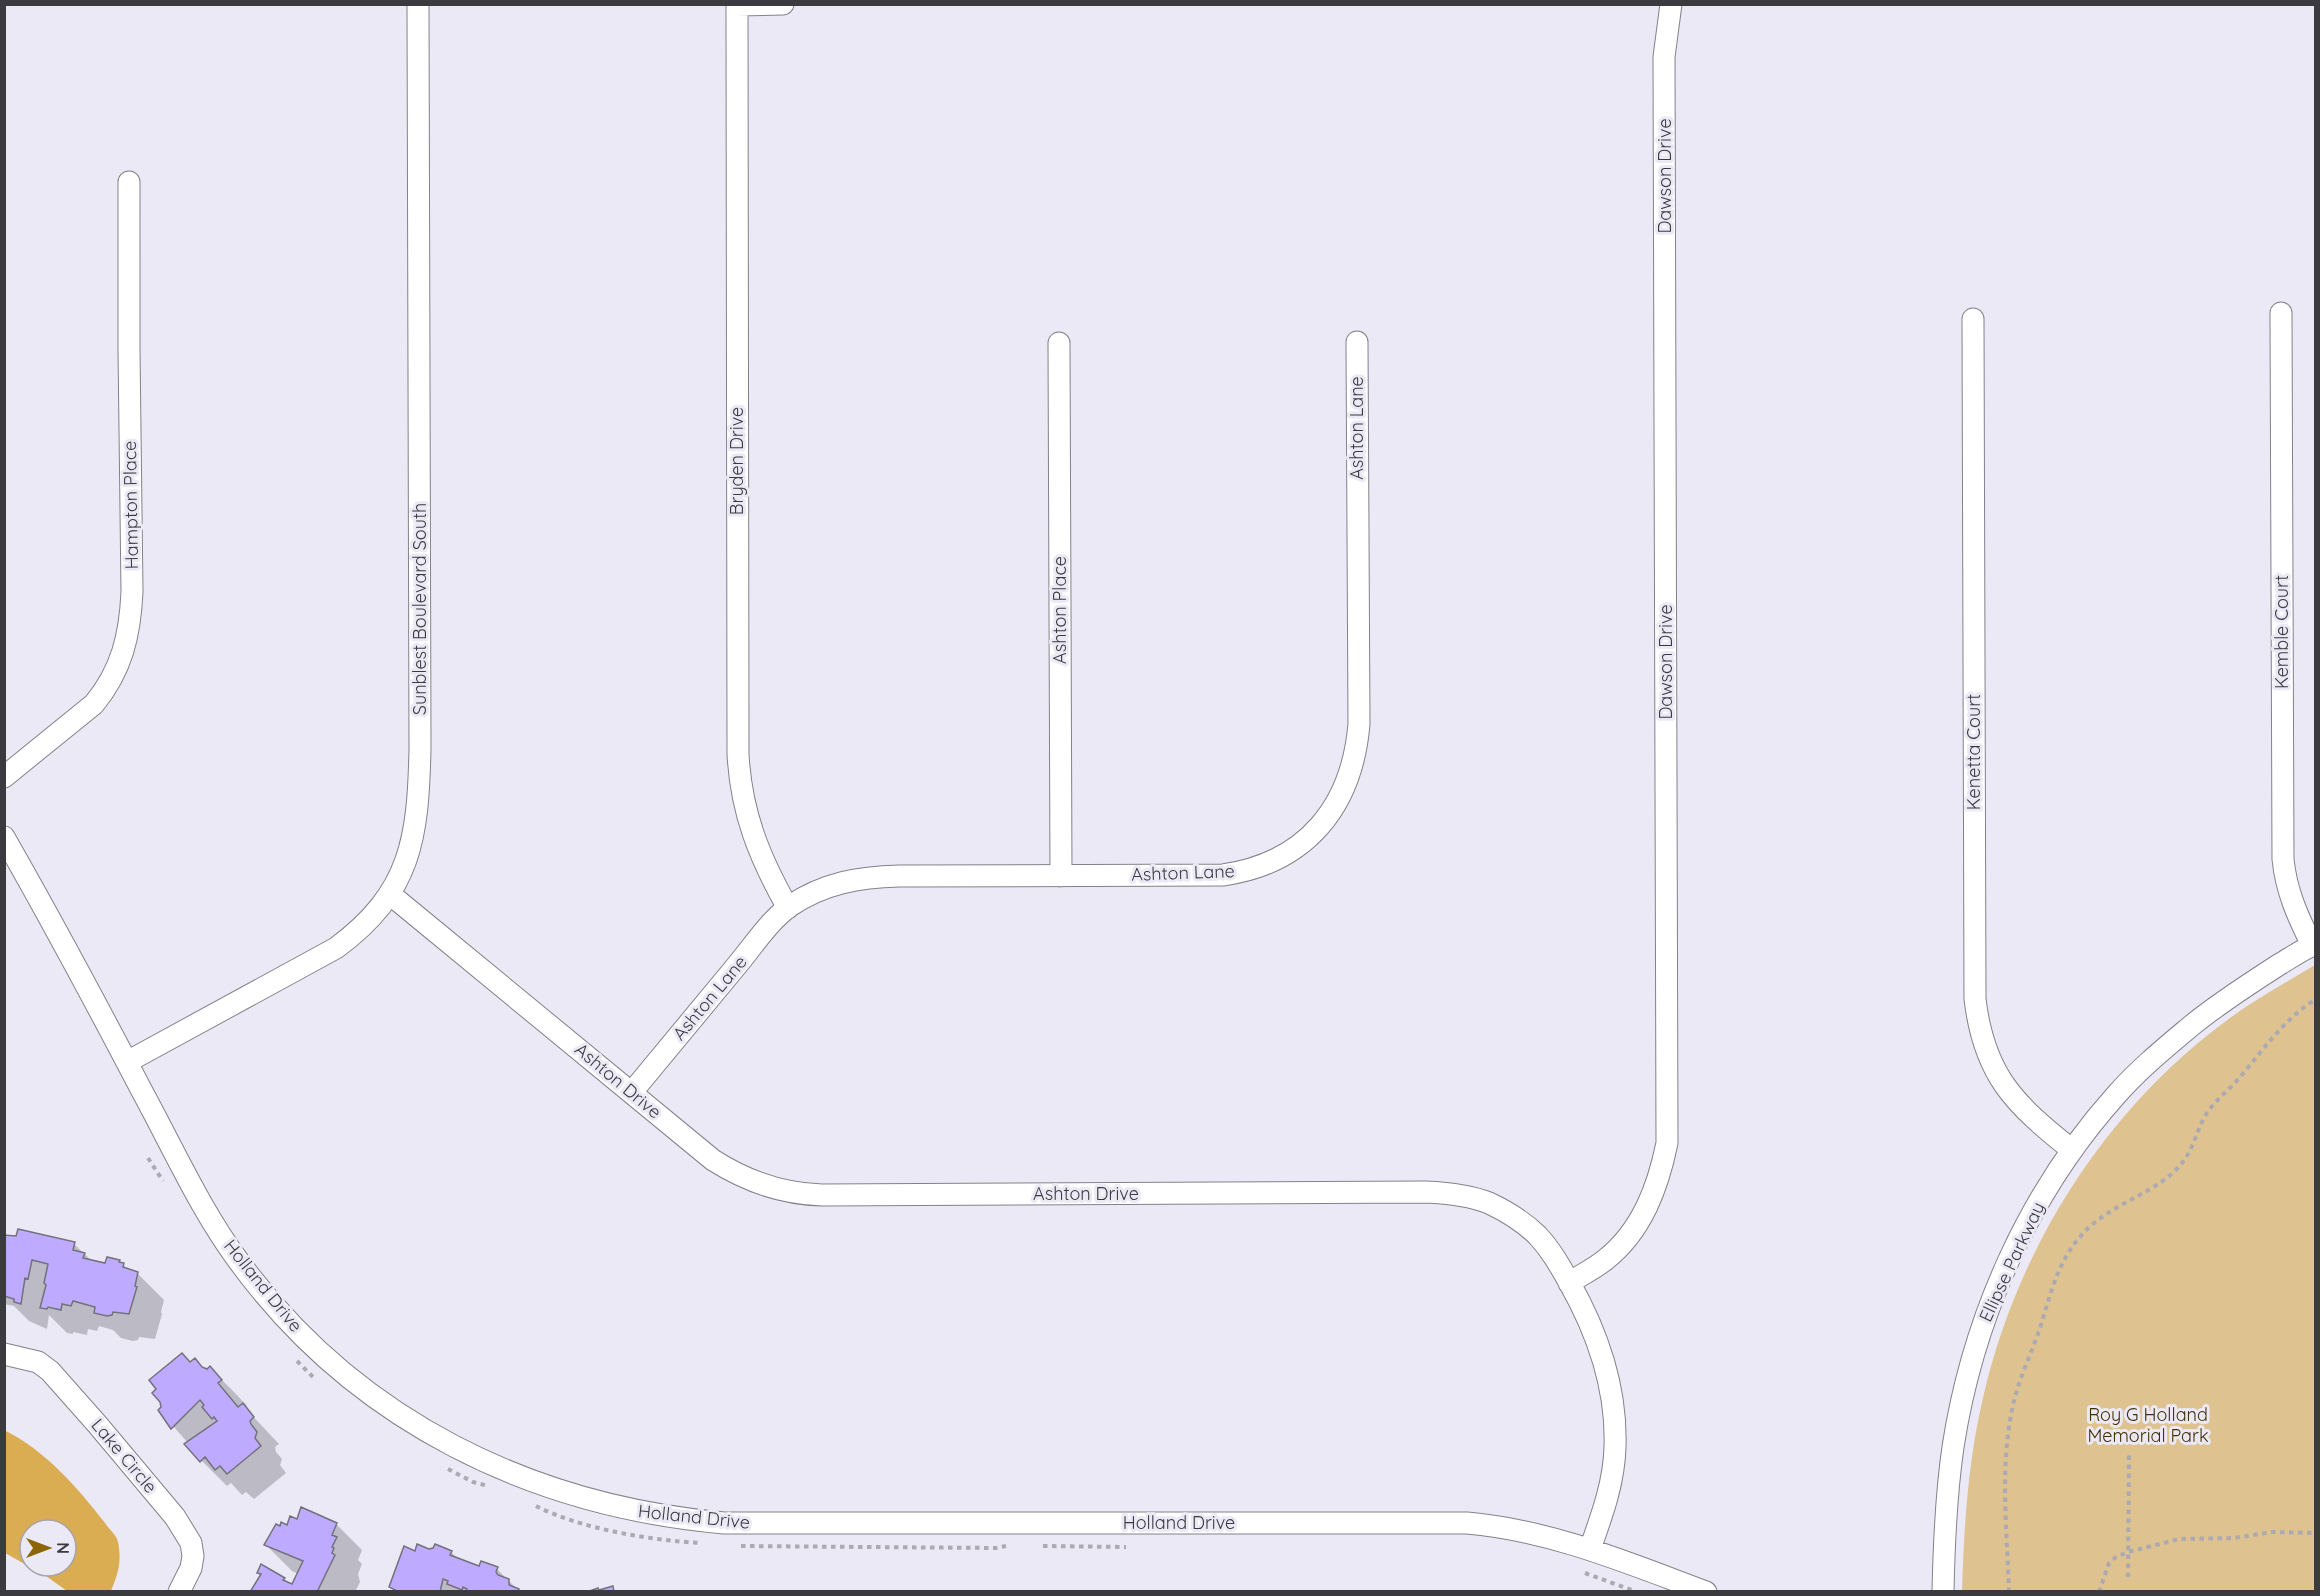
<svg xmlns="http://www.w3.org/2000/svg" width="2320" height="1596" font-family="Quicksand,sans-serif">
<style>
.green{fill:#dec28f}
.water{fill:#daad53;fill-rule:evenodd}
.shadow{fill:#0003}
.building{fill:#beaaff;stroke:#73717b;stroke-width:1.5}
.lines{fill:none;stroke-linecap:round;stroke-linejoin:round}
.minor-casing{stroke:#83818b;stroke-width:23}
.path{stroke:#abaab3;stroke-width:4;stroke-dasharray:4.5 4.5;stroke-linecap:butt}
.minor{stroke:#fff;stroke-width:21}
.labels{text-anchor:middle;stroke-width:6;stroke-linejoin:round;paint-order:stroke}
.street-label{font-size:18px;fill:#3b3a3f;stroke:#ebe9f5}
.park-label{font-size:18px;fill:#412f07;stroke:#ebe9f5}
</style>
<rect width="100%" height="100%" fill="#ebe9f5"/>
<path class="green" d="M2315,965V1591H1962C1964,1527 1968,1461 1983,1398C2017,1248 2106,1108 2230,1018C2257,998 2287,982 2315,965Z"/>
<path class="water" d="M4,1430C45,1450 78,1488 105,1523C109,1529 117,1536 118,1542C122,1562 118,1574 111,1591H67L46,1576L5,1553ZM30,1530H66V1566H30Z"/>
<path class="shadow" d="M4,1241L74,1244L93,1262L107,1265L119,1261L129,1271L138,1274L164,1300L161,1312L162,1314L155,1339L139,1337L138,1340L133,1341L121,1338L113,1330L99,1326L97,1331L88,1329L87,1335L73,1332V1334L67,1333L49,1315L47,1329L29,1321L14,1306L4,1304Z
M190,1363L207,1370L210,1368L236,1394L247,1406L245,1408L279,1444L275,1447L276,1452L282,1459L280,1465L286,1473L254,1499L246,1492L242,1495L231,1483L227,1486L186,1445L188,1443L160,1411Z
M298,1521L336,1524L362,1550L358,1560L362,1564L358,1574L360,1582L355,1592H252L262,1576L259,1572L284,1579L293,1587L299,1574L292,1571L266,1545Z
M428,1550L451,1552L459,1560L480,1568L497,1569L520,1592H396L391,1586L416,1552Z"/>
<path class="building" d="M18,1229L75,1242L73,1250L85,1253L83,1258L105,1263L107,1257L120,1260L119,1262L124,1263L123,1267L138,1272L135,1286L137,1287L129,1314L113,1312L112,1315L107,1316L94,1313L95,1307L73,1301L71,1306L62,1304L61,1310L48,1307L47,1309L40,1308L46,1285L44,1283L48,1264L32,1260L28,1279L25,1278L21,1304L14,1302V1299L4,1296V1235L16,1236Z
M182,1353L190,1362L195,1358L202,1367L207,1369L210,1366L222,1380L218,1383L238,1407L243,1403L254,1417L250,1421L251,1424L257,1432L255,1438L261,1446L227,1474L220,1466L215,1470L205,1457L200,1462L184,1444L217,1421L214,1417L212,1419L202,1407L204,1405L200,1400L171,1429L158,1410L161,1407L160,1402L152,1393L156,1389L149,1380Z
M301,1507L337,1523L332,1535L337,1537L332,1547L334,1548L332,1553L335,1555L317,1592H250L261,1574L257,1573L261,1564L285,1578L283,1580L292,1584L303,1561L264,1545L276,1524L280,1526L281,1522L287,1525L290,1516L297,1519Z
M417,1544L429,1549L433,1548L435,1544L452,1551L450,1555L479,1566L481,1561L498,1567L496,1572L498,1575L509,1579V1585L519,1589L518,1592H466L467,1589L463,1587L462,1590L447,1584L448,1581L443,1579L440,1592H399L389,1587L404,1546L415,1551Z
M613,1586L614,1592H587L598,1588L599,1590Z"/>
<g class="lines">
<defs>
<path id="minor" d="M737,4L738,754C741,812 759,857 788,908
M737,5L783,4
M2281,313L2283,859C2286,891 2298,917 2312,945
M1973,319L1975,999C1984,1075 2014,1104 2072,1150
M1059,343L1061,876
M4,777L94,704C122,670 130,635 132,592L129,349V182
M4,837C52,921 98,1007 143,1093C174,1150 201,1211 240,1263C356,1421 532,1506 724,1523H1467C1550,1530 1628,1563 1706,1592
M391,895L713,1160C746,1181 782,1194 822,1195L1426,1192C1447,1193 1469,1195 1489,1203C1506,1211 1525,1223 1538,1236C1551,1250 1560,1266 1569,1282C1598,1333 1617,1388 1615,1447C1614,1483 1602,1515 1590,1549
M127,1062L336,948C412,892 418,837 420,749L418,4
M632,1092C667,1050 702,1007 738,964C753,946 770,920 790,906C824,883 859,877 899,876L1223,875C1306,863 1352,807 1359,724L1357,342
M1569,1283C1581,1275 1594,1269 1605,1260C1642,1231 1658,1187 1667,1143L1664,57L1671,4
M4,1354L38,1362L50,1371L97,1424L175,1517L191,1543L193,1556L191,1568L179,1592
M1943,1592C1944,1543 1946,1495 1953,1447C1973,1317 2029,1192 2117,1094C2139,1069 2166,1047 2191,1026C2219,1003 2249,984 2280,964C2292,957 2303,949 2316,944"/>
</defs>
<use href="#minor" class="minor-casing"/>
<path class="path" d="M148,1158L163,1181
M297,1361L313,1377
M448,1469L473,1482L488,1486
M536,1506C581,1529 650,1540 700,1543
M741,1546L996,1548L1006,1546
M1043,1546L1126,1547
M1585,1573L1637,1592
M2128,1577L2129,1452
M2009,1592C2007,1528 1999,1463 2014,1401C2020,1376 2032,1352 2040,1328C2050,1296 2057,1263 2080,1237C2108,1203 2158,1194 2182,1163C2195,1147 2197,1126 2209,1110C2218,1098 2230,1089 2240,1077C2264,1049 2284,1019 2316,999
M2099,1592L2109,1563L2116,1557L2128,1552L2179,1539L2234,1538L2272,1532L2316,1533"/>
<use href="#minor" class="minor"/>
</g>
<g class="labels">
<g class="street-label">
<text transform="translate(1665 176) rotate(-90)" y="6">Dawson Drive</text>
<text transform="translate(1357 428) rotate(-90)" y="6">Ashton Lane</text>
<text transform="translate(737 461) rotate(-90)" y="6">Bryden Drive</text>
<text transform="translate(131 505) rotate(-91)" y="6">Hampton Place</text>
<text transform="translate(420 609) rotate(-90)" y="6">Sunblest Boulevard South</text>
<text transform="translate(1060 610) rotate(-90)" y="6">Ashton Place</text>
<text transform="translate(2282 632) rotate(-90)" y="6">Kemble Court</text>
<text transform="translate(1666 662) rotate(-90)" y="6">Dawson Drive</text>
<text transform="translate(1974 752) rotate(-90)" y="6">Kenetta Court</text>
<text transform="translate(1183 873) rotate(-2)" y="6">Ashton Lane</text>
<text transform="translate(710 998) rotate(-50)" y="6">Ashton Lane</text>
<text transform="translate(618 1081) rotate(40)" y="6">Ashton Drive</text>
<text x="1086" y="1200">Ashton Drive</text>
<text transform="translate(2012 1262) rotate(-65)" y="6">Ellipse Parkway</text>
<text transform="translate(263 1286) rotate(51)" y="6">Holland Drive</text>
<text transform="translate(124 1456) rotate(50)" y="6">Lake Circle</text>
<text transform="translate(694 1517) rotate(6)" y="6">Holland Drive</text>
<text x="1179" y="1529">Holland Drive</text>
</g>
<g class="park-label">
<text x="2148" y="1421">Roy G Holland<tspan x="2148" dy="21">Memorial Park</tspan></text>
</g>
</g>
<rect width="2320" height="1596" fill="none" stroke="#3b3a3f" stroke-width="12"/>
<g transform="translate(48 1548) rotate(90)"><circle r="28" fill="#ebe9f5" stroke="#a5a3ac" stroke-width="1.5"/>
<path d="M0-4.5L10 22L0 15L-10 22Z" fill="#8b6505"/>
<text y="-9" font-size="16" font-weight="bold" text-anchor="middle" fill="#3b3a3f">N</text>
</g>
</svg>
